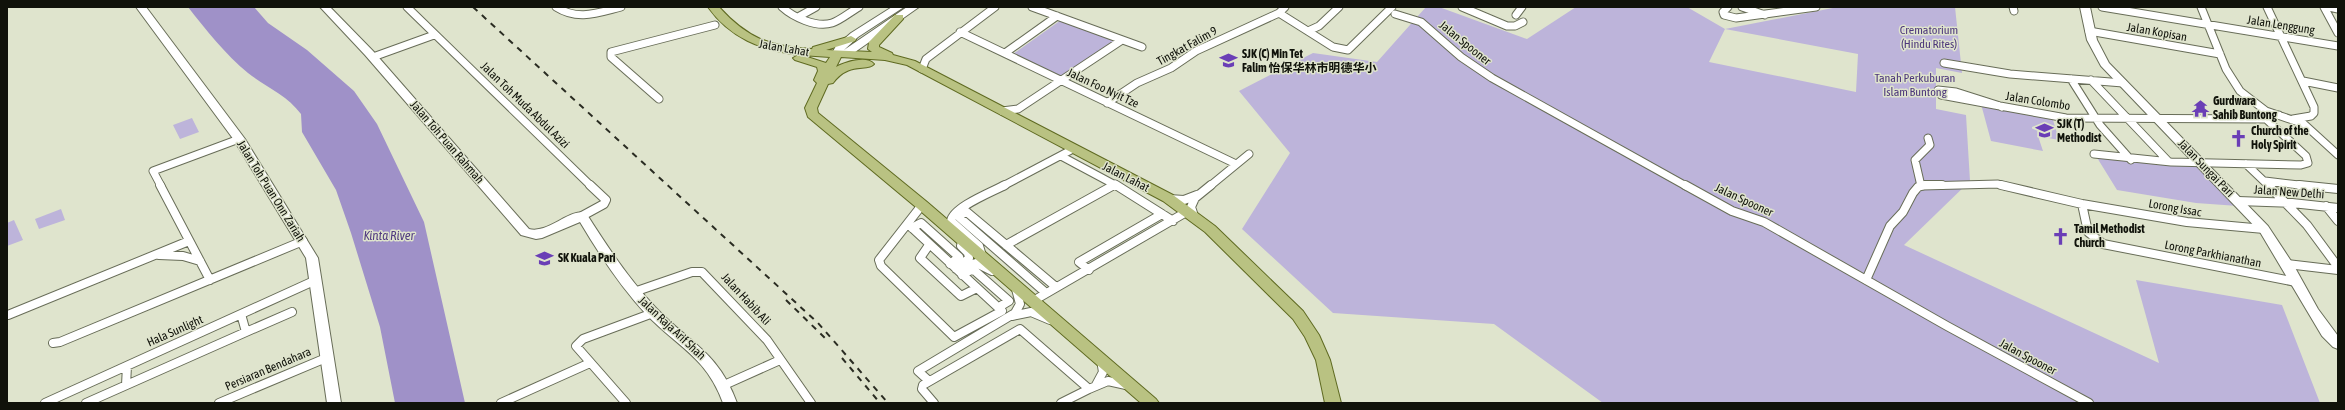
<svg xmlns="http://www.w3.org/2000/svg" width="2345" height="410" font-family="'Asap Condensed','Noto Sans SC',sans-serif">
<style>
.green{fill:#bdb4da;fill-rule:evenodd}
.water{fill:#9f91c8}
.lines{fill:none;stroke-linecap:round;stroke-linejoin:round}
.street-far1-casing{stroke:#686d58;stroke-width:9}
.street-casing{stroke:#686d58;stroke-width:10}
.secondary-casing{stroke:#686d58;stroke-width:2}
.primary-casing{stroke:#5f6a21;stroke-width:2}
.street-far1{stroke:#fff;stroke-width:7}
.street{stroke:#fff;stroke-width:8}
.secondary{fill:#fff;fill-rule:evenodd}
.primary{fill:#b9c282;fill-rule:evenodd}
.rail{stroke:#2a2c22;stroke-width:2;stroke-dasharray:6 6;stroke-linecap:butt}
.labels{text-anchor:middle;stroke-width:3;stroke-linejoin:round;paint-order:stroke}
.street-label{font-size:12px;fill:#10120a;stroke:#dfe4cd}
.park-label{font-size:12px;fill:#4d377b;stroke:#dfe4cd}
.poi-label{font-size:12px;font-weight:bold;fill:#10120a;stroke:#dfe4cd;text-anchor:start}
.water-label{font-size:13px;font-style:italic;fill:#513b80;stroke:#dfe4cd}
</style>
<rect width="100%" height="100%" fill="#dfe4cd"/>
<path class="green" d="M1426,7H1439L1527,39L1576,7H1687L1725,29L1838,7H1955L1962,73L1936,68V109L1966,115L1970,181L1904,245L2159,363L2136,280L2282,305L2320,403H1603L1494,324L1333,313L1242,229L1290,153L1239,91L1313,53L1377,62ZM1725,29L1858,54L1856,92L1709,62Z
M1061,20L1115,40L1061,77L1013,54Z
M1981,104L2053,120L2059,140L2038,136L2043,151L1991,141Z
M192,118L199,132L180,139L173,125Z
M2096,156L2199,164L2238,206L2196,203L2117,190Z
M61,209L65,220L39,229L35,219Z
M14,220L23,240L7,246V223Z"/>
<path class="water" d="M188,7H254L268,23L307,50L354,91L377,124L424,222L465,403H395L380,327L351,233L336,190L302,132L301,114C287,95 266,87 248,73C225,54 206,30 188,7Z"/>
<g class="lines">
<defs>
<path id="street-far1" d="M407,7L591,186
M556,7C578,21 597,13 621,7
M782,7C793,17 816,28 832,23C841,20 850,12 859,7
M1032,7L1142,47
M1462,7L1507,26H1515L1523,22
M1728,7L1723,12L1724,15L1736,18L1816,7
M1742,7L1765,15
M2013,7L2014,11
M2102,7L2338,46
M2201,7L2226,69L2240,91L2266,111L2304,124L2338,155
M2267,7L2314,107V113L2311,116L2293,119
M2324,7L2338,33
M2329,7L2338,9
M1279,13L1333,47L1348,50L1392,7
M1395,14L1421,22L1461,57L1492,78L1686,186
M1516,15L1522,7
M798,17L816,7
M1308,31L1319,26L1339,7
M2089,31L2220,54
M960,32L1236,164
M1005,53L1057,16
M373,57L434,35
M1944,63L2010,74L2123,83
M922,69L926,59L995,7
M2071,79L2100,125L2131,160
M2091,80L2168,161
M2303,81L2338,88
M1938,90L1956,92L2000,106L1941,95Z
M659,99L611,57V52L715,25
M1107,103L1137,83L1171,68L1196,51L1279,13L1285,7
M2000,106L2066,118L2266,119L2279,115
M2000,106L2002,107
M1002,111L1018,109L1122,40
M2094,154L2171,162L2301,165L2308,163L2306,156L2266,119
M1061,156L1117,186
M2246,164L2269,186
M2265,181L2308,186
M161,186L153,171L239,139
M1003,186L1073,149
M1112,186L1115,184
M1210,186L1249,154
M1921,186L1915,160L1930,145L1928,138
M1922,186L1998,184L2005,186"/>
<path id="street" d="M160,185L210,280
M1116,185L1173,221
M1685,185L1732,211L1764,222L1947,326L2089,403
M2001,185L2082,204L2187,222L2264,229
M2268,185L2307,225L2338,267
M2299,185L2338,189
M1169,199L1184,200L1197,195
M2238,201L2292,203L2338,208
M2082,204L2088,232L2103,244L2296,282
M2326,206L2338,221
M962,208L1056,287
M966,211L959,217L1046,293
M582,216L604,204L606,200L590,185
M1194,216L1191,207L1195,198L1211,185
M908,224L1002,311L954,337L881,266L879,260L922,205
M912,228L921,223L959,257L950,264
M962,242L961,246L968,253L969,258L956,269L976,263L992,271
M929,245L920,258L961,296L977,288
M1006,245L1114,185
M159,255L183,256L200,261
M982,256L979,246L951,221C953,207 992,192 1005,185
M2287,264L2338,270
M1089,270L1079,262L1162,214
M962,275L971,270L975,271L1009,301L999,307
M1866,280L1890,226L1903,212L1913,193L1918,187L1924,185H1942
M634,292L692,272H702L767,340L811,403
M1033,301L1188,211
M241,314L246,332L292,312
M8,315L189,241
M1012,316L1031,312L1050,320
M53,343L60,342L303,241
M929,381L918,371L1015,313L1020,304L1016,289
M126,385L127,366
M1096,385L1103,372L1101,360
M722,386L780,360
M1089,389L1108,381L1126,385
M45,403L316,280
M86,403L246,332
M219,403L326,358
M501,403L590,363
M626,403L576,346L583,339L653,313
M934,403L922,389L923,385L1020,329L1089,389L1061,403"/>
<path id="secondary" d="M136,7H146L245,139L318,258L341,403H327L306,258L234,140Z
M320,7H330L373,51L529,229C549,234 569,208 586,213C607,246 628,278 655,307C690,344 718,351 737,403H723C706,356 677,347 646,314C620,286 599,254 580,222L542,238L536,239L521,235L365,55Z
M892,7H904L858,37L844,50L907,7H919L848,57H832L831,55L836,46L851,33Z
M2080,7H2090L2097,40L2109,63L2268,226L2293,264L2318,309L2338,336V349L2333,347L2322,336L2260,232L2101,66L2087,40Z"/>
<path id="primary" d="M708,7H719C747,38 770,47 812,49L813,47L851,36L856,39L855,41L826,50L872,52L868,49L869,42L895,15H903V19L879,45V47L892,53L893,55L915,61L1173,195L1215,226L1303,311L1319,335L1330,360L1341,403H1325L1316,360L1305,337L1293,319L1205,232L1163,201L907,65L885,60L841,57L836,67C845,62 867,55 874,64C867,72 849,61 833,83L828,84L817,108L818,113L927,202L1156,399L1159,403H1141L917,208L808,117L805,108L817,83L814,80L818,71L817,67L795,60L793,58L798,55C761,50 730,38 708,7ZM801,55L830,57L826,63Z"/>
</defs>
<use href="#street-far1" class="street-far1-casing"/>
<use href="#street" class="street-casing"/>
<use href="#secondary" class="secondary-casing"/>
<use href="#primary" class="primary-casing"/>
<use href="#street-far1" class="street-far1"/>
<use href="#street" class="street"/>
<use href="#secondary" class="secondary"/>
<use href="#primary" class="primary"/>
<path class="rail" d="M473,7L818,323L888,403
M786,300L825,338
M842,358L880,403"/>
</g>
<defs>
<symbol id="school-bare" viewBox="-9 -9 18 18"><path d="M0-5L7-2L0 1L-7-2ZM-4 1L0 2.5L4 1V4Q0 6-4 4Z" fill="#6a3eb6" stroke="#dfe4cd" stroke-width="2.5" paint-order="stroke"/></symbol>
<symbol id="temple-bare" viewBox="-9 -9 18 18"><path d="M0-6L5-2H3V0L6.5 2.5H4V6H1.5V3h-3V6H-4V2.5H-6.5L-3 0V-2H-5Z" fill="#6a3eb6" stroke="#dfe4cd" stroke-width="2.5" paint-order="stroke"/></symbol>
<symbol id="church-bare" viewBox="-9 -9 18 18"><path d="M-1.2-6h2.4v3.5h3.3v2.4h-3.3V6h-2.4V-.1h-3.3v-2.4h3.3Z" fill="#6a3eb6" stroke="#dfe4cd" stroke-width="2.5" paint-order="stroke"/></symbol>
</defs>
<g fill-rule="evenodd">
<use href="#school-bare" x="1216" y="48" width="25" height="25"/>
<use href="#temple-bare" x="2188" y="96" width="25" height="25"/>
<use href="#school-bare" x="2032" y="118" width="25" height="25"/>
<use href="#church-bare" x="2226" y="126" width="25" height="25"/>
<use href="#church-bare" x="2048" y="224" width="25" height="25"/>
<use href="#school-bare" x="532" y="246" width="25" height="25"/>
</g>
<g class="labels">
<g class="street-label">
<text transform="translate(2281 25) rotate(9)" y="4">Jalan Lenggung</text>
<text transform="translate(2157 32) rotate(10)" y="4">Jalan Kopisan</text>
<text transform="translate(1465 43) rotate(39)" y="4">Jalan Spooner</text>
<text transform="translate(1187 46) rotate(-29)" y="4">Tingkat Falim 9</text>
<text transform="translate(784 48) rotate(10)" y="4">Jalan Lahat</text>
<text transform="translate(1103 88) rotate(25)" y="4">Jalan Foo Nyit Tze</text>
<text transform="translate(2038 101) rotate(9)" y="4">Jalan Colombo</text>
<text transform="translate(525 105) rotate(44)" y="4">Jalan Toh Muda Abdul Azizi</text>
<text transform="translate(447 142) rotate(49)" y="4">Jalan Toh Puan Rahmah</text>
<text transform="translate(2206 168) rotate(46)" y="4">Jalan Sungai Pari</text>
<text transform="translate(1126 177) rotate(27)" y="4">Jalan Lahat</text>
<text transform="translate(271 191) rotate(58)" y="4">Jalan Toh Puan Onn Zariah</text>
<text transform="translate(2289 192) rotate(4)" y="4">Jalan New Delhi</text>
<text transform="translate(1744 200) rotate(25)" y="4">Jalan Spooner</text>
<text transform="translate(2175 208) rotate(10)" y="4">Lorong Issac</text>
<text transform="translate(2213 254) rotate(11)" y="4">Lorong Parkhianathan</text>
<text transform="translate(746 299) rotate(47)" y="4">Jalan Habib Ali</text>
<text transform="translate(672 328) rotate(43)" y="4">Jalan Raja Arif Shah</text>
<text transform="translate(175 331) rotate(-24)" y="4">Hala Sunlight</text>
<text transform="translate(2028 357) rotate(28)" y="4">Jalan Spooner</text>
<text transform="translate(268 369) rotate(-23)" y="4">Persiaran Bendahara</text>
</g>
<g class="park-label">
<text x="1929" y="34">Crematorium<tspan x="1929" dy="14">(Hindu Rites)</tspan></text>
<text x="1915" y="82">Tanah Perkuburan<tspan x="1915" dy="14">Islam Buntong</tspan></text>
</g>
<g class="poi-label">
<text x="1242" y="58">SJK (C) Min Tet<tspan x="1242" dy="14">Falim 怡保华林市明德华小</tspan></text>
<text x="2213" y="105">Gurdwara<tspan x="2213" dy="14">Sahib Buntong</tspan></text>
<text x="2057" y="128">SJK (T)<tspan x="2057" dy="14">Methodist</tspan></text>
<text x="2251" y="135">Church of the<tspan x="2251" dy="14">Holy Spirit</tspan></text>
<text x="2074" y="233">Tamil Methodist<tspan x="2074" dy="14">Church</tspan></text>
<text x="558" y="262">SK Kuala Pari</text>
</g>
<g class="water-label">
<text x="389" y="240">Kinta River</text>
</g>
</g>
<rect width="2345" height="410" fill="none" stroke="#10120a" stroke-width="16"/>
</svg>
